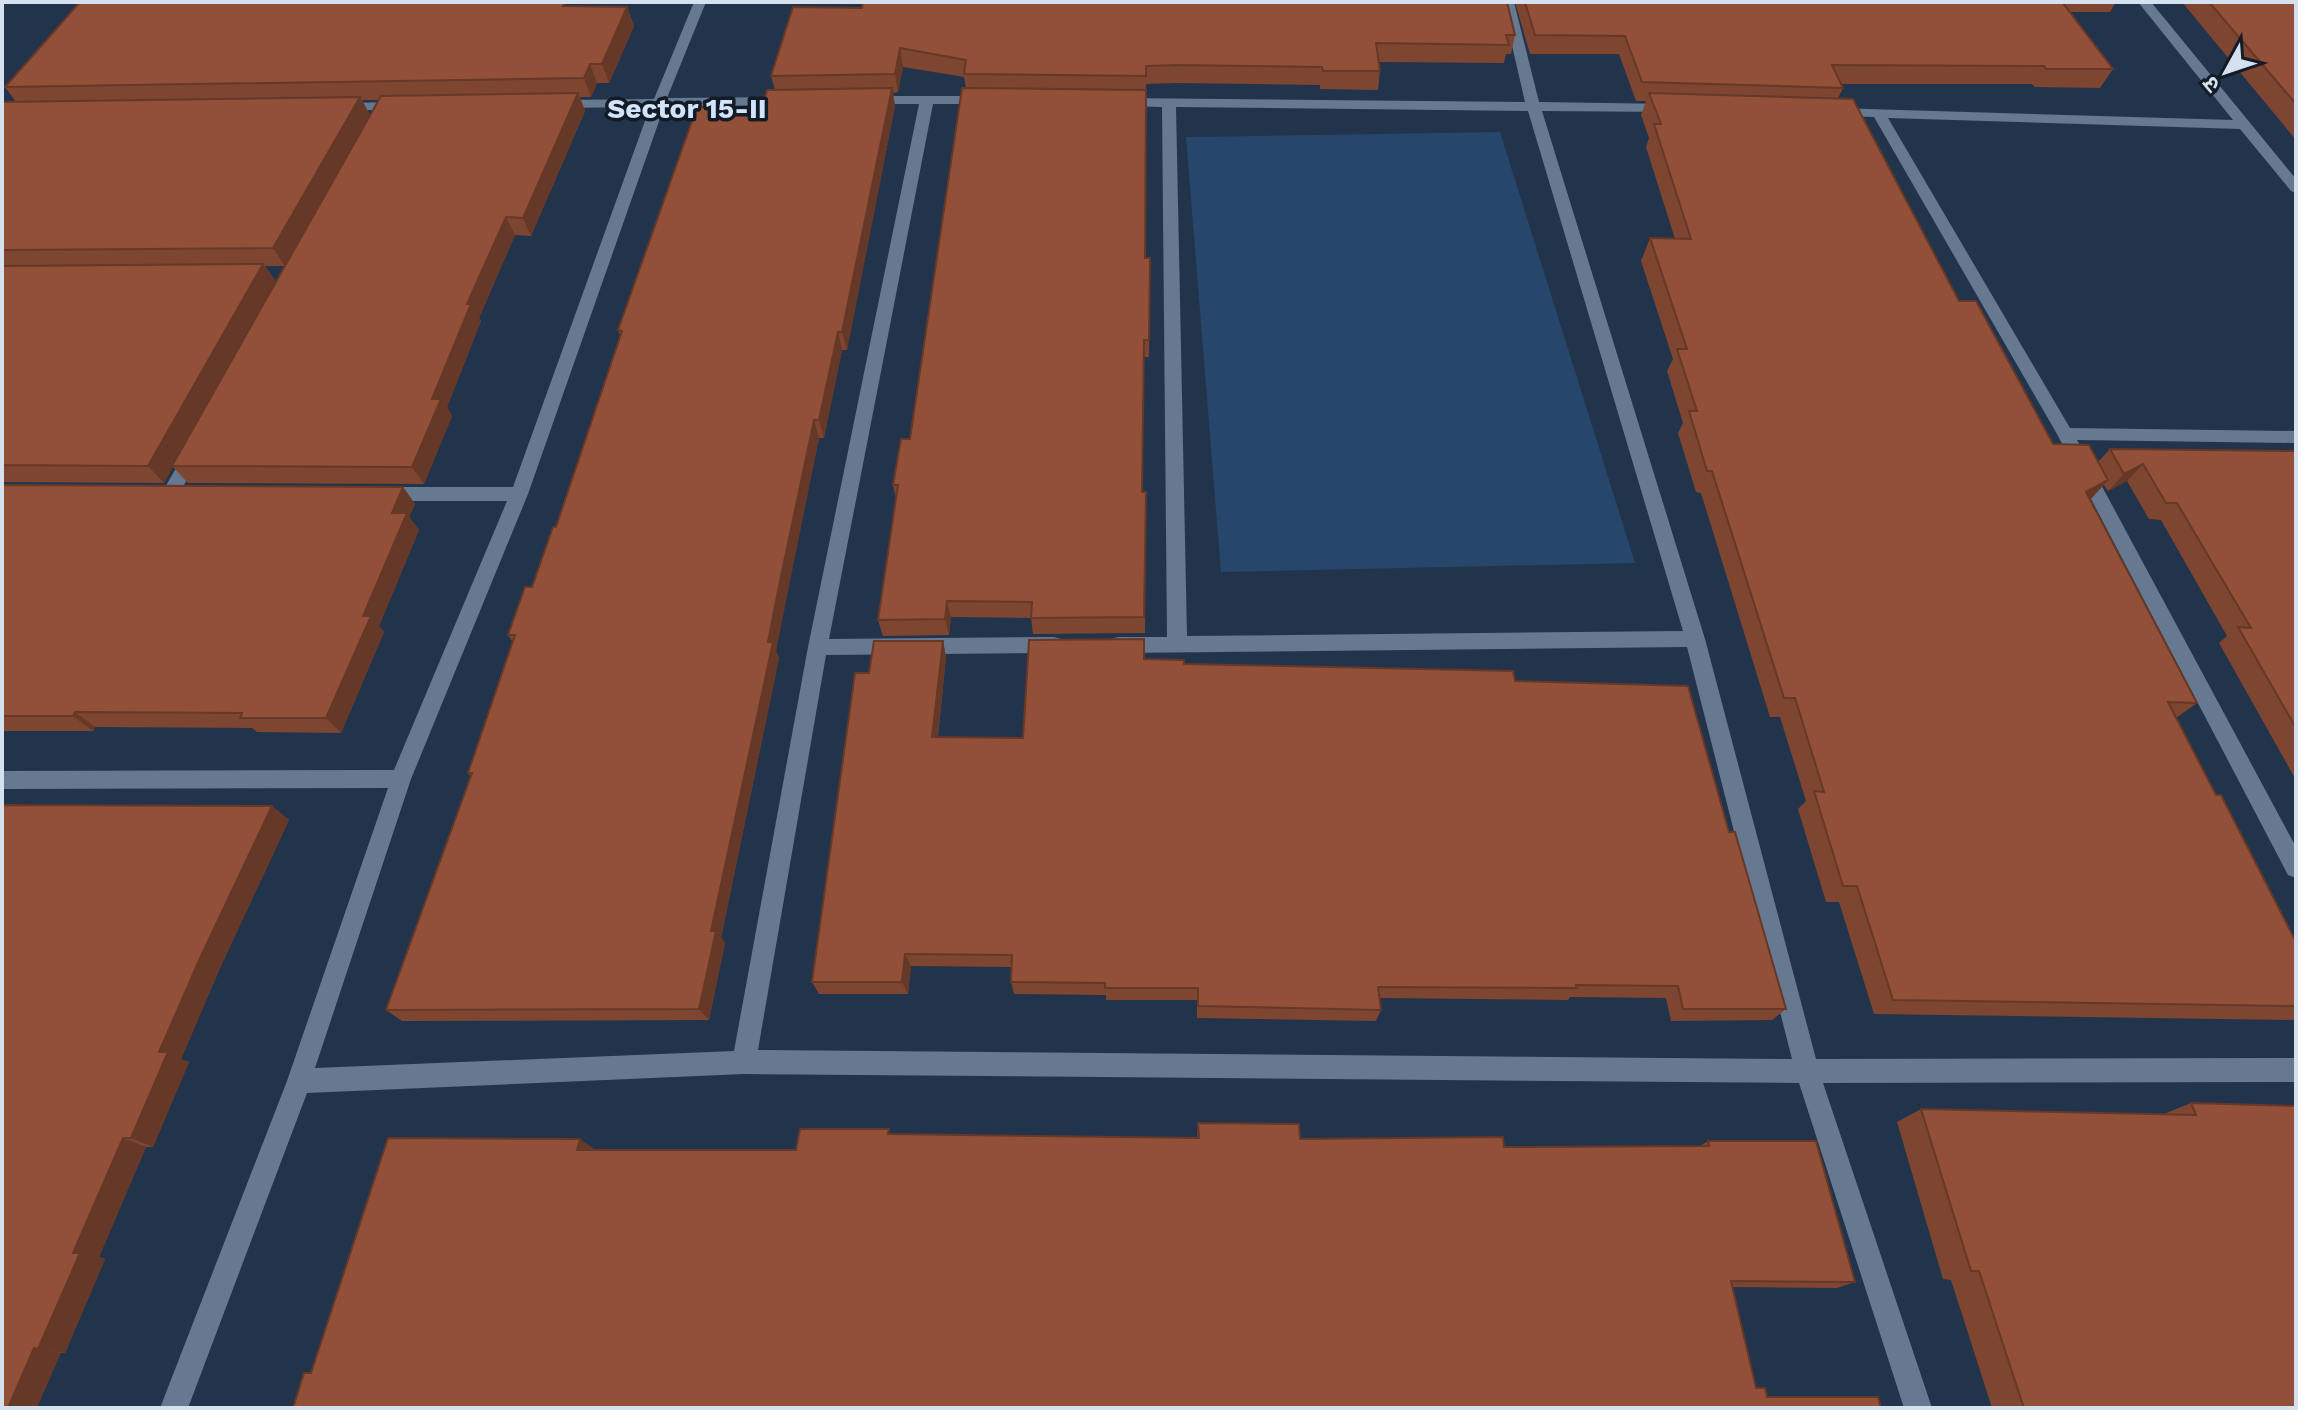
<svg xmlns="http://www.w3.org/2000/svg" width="2298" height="1410" font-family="'Work Sans','Noto Sans Devanagari',sans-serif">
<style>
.green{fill:#27466b}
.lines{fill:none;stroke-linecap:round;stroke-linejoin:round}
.minor{fill:#667991;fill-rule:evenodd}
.wall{fill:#7e4530;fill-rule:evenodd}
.shaded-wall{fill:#663827}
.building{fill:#925038;stroke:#663827;stroke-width:2}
.labels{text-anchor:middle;stroke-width:7;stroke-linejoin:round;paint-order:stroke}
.far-district-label{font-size:28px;font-weight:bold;fill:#d2e4fb;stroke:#131b26}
</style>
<rect width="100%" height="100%" fill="#22344b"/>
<path class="green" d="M1500,132L1635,563L1221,572L1186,137Z"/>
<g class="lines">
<path class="minor" d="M694,2H706L667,98L790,97L797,101L790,105L664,107L528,494L411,779L315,1068L734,1051L808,647L919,104H870L863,100L870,96H986L993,100L986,104H933L829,639L1054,637L1061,639L1064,645L1061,651L1054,653L826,655L758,1050L1792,1059L1687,647L1118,653L1111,651L1108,645L1111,639L1118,637H1167L1162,107L1122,106L1115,102L1122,98L1525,102L1502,2H1514L1539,102L1670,104L1677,108L1670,112L1542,111L1705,639L1816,1059L2296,1058V1082L1823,1083L1932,1408H1904L1799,1083L744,1074L307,1093L188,1408H160L287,1081L388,788L2,789V771L394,770L507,501H383L374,494L383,487H513L650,107L558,108L551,104L558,100L654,99ZM1176,107L1528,111L1683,631L1187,636Z
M2138,2H2151L2296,179V193L2291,191L2240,129L1888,118L2070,428L2296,431V443L2077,440L2296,847V878L2288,875L2057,434L1874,117L1834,116L1827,112L1834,108L2233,120Z
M402,102L407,103V109L338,111L331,107L338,103Z
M193,447L202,453L176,499H164L161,494L164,489L187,449Z"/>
</g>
<path class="wall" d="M1515,2H2116L2110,12H2070L2113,69L2100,88L2035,87L2032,84H1841L1843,88L1838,98L1959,301L2053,444L2098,462L2110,449L2296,451V780L2219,643L2227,636L2161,520L2149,519L2127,481L2108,491L2104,485L2090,500L2197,703L2176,718L2216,795L2296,942V1020L1874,1014L1839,902H1826L1798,809L1806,801L1780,717H1770L1701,493L1696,492L1678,433L1683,423L1667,371L1673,359L1641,261L1650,238L1675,239L1646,147L1649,138L1641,115L1646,101H1636L1619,54H1530Z
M2182,2H2296V140Z
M567,6L627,7L634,26L609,83H597L591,97H580L585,111L531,236L515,235L479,318L481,321L447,407L452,416L424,484L188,483L173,467L164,483L2,482V102H16L5,87ZM362,100H379L370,115ZM265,266H285L276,282Z
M793,7L1515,35L1511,54H1506L1504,63L1379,62L1380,71L1378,90L1320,89V85L1176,83L1146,84L1145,258H1150L1149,357H1144L1142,492H1146L1145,633L1033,634L1031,618L951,617L949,635L883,636L878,620L896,498L893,485L910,439L966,88L964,77L903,67L898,92L893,93L895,106L847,350H842L824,438H819L785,602L776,651L779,658L721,938L725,943L709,1020L402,1021L386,1010L471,777L468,773L513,642L508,635L532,587L556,527L620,335L618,330L762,107L775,90L771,76Z
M2,485L403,487L415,504L409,517L419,530L379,626L384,632L341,733L257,732L252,728L95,727L93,731H2Z
M943,641L946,657L938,737L1023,738L1144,659L1184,664L1515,681L1729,832L1786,1009L1772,1020L1671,1021L1666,998L1570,997L1568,1000L1380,998L1381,1010L1376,1021L1197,1018V1000H1106V995L1014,994L1011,982L1012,967L911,966L908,994H819L812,982L869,673Z
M272,806L289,820L220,968L181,1059L189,1062L153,1147H146L99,1257L105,1259L65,1353H61L2,1408Z
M2191,1103L2296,1106V1408H1992L1951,1280L1943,1279L1897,1122L1921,1109L2164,1114Z
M1198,1123L1300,1139L1504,1147L1700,1146L1708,1141L1855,1282L1837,1288L1732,1287L1756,1388L1767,1397L1881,1408L311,1373L593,1148L592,1150H796L892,1134L1197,1138Z"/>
<path class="shaded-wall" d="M627,7L634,26L609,83L602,64Z
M900,48L903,67L898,92L895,74Z
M590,64L597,83L591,97L584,78Z
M892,88L895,106L847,350L842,332Z
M578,93L585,111L531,236L523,218Z
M360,97L370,115L285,266L273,248Z
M506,217L515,235L479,318L481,321L447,407L452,416L424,484L412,467L432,399L467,304Z
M263,264L276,282L164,483L148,466Z
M838,332L842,350L824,438L819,420Z
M814,420L819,438L776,651L779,658L721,938L725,943L709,1020L699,1009L711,931L779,586Z
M2143,464L2127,481L2108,491L2124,474Z
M2108,480L2089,501L2086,492Z
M403,487L415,504L409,517L419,530L379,626L384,632L341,733L326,718L363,616L392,513Z
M947,601L951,617L949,635L945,619Z
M943,641L946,657L936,752L932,737Z
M75,712L95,727L93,731L73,716Z
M272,806L289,820L220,968L181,1059L189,1062L153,1147L131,1138L159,1052L201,956Z
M905,954L911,966L908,994L902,982Z
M123,1138L146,1147L99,1257L105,1259L65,1353L38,1349L73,1253Z
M580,1139L593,1148L590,1159L577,1150Z
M34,1348L61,1353L37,1408H8Z"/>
<path class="building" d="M80,2H565L563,6L627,7L602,64H590L584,78L5,87Z
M863,2H1507L1515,35H1506L1509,45L1376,43L1380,71H1323L1322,67L1177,65L1146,66V76L964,74L966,60L900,48L895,74L771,76L793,7L862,8Z
M1525,2H2062L2113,69H2046L2044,66L1832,65L1843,88L1642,82L1625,36L1535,35Z
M2209,2H2296V104Z
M892,88L842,332H838L819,420H814L779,586L768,642H773L711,931H716L699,1009L386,1010L472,773H468L515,635H508L525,587H532L553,527H556L622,331L618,330L697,107H762L767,90Z
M962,88L1146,90L1145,258H1150L1149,340H1144L1142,492H1146L1144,617L1031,618L1032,602L947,601L945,619L878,620L898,485H893L901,439H910Z
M578,93L523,218L506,217L467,304H471L432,399H441L412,467L172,466L381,96Z
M1649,93L1853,99L1959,301H1976L2053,444L2089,445L2108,480L2086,492L2197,703L2168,702L2216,795H2221L2296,942V1006L1893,1000L1857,886H1843L1814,791L1824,792L1795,698H1784L1712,471H1707L1689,411H1697L1677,349H1687L1650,238L1691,239L1654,124H1661Z
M360,97L273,248L2,250V102Z
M263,264L148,466L2,465V266Z
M2110,449L2296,451V728L2238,627L2251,628L2177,503H2166L2143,464L2124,474Z
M2,485L403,487L392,513H407L363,616H371L326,718H240L242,713L75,712L73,716H2Z
M1144,639V659L1184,660V664L1513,671L1515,681L1688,686L1729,832H1735L1786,1009H1683L1678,986L1576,985L1577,988L1378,987L1381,1010L1198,1006V988H1105V983L1011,982L1012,955L905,954L902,982H812L855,673H869L874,641H943L932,737L1023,738L1029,640Z
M2,805L272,806L201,956L159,1052H168L131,1138H123L73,1253H80L38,1349L34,1348L8,1408H2Z
M2191,1103L2296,1106V1408H2024L1979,1271H1971L1921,1109L2196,1115Z
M1198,1123L1299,1124L1300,1139L1503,1137L1504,1147L1709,1146L1708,1141H1816L1855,1282L1731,1281L1756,1388H1765L1767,1397H1878L1881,1408H293L304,1373H311L388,1138L580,1139L577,1150H796L800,1129H889L888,1134L1199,1138Z"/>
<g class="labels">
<g class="far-district-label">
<text x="687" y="118">Sector 15-II</text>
</g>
</g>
<rect width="2298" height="1410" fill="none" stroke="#d6e1f0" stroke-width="8"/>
<g transform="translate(2226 72) rotate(230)" stroke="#131b26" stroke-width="6" paint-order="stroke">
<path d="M0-6L14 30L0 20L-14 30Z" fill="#d6e1f0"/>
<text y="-12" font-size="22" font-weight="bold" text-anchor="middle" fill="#d6e1f0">उ</text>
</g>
</svg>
